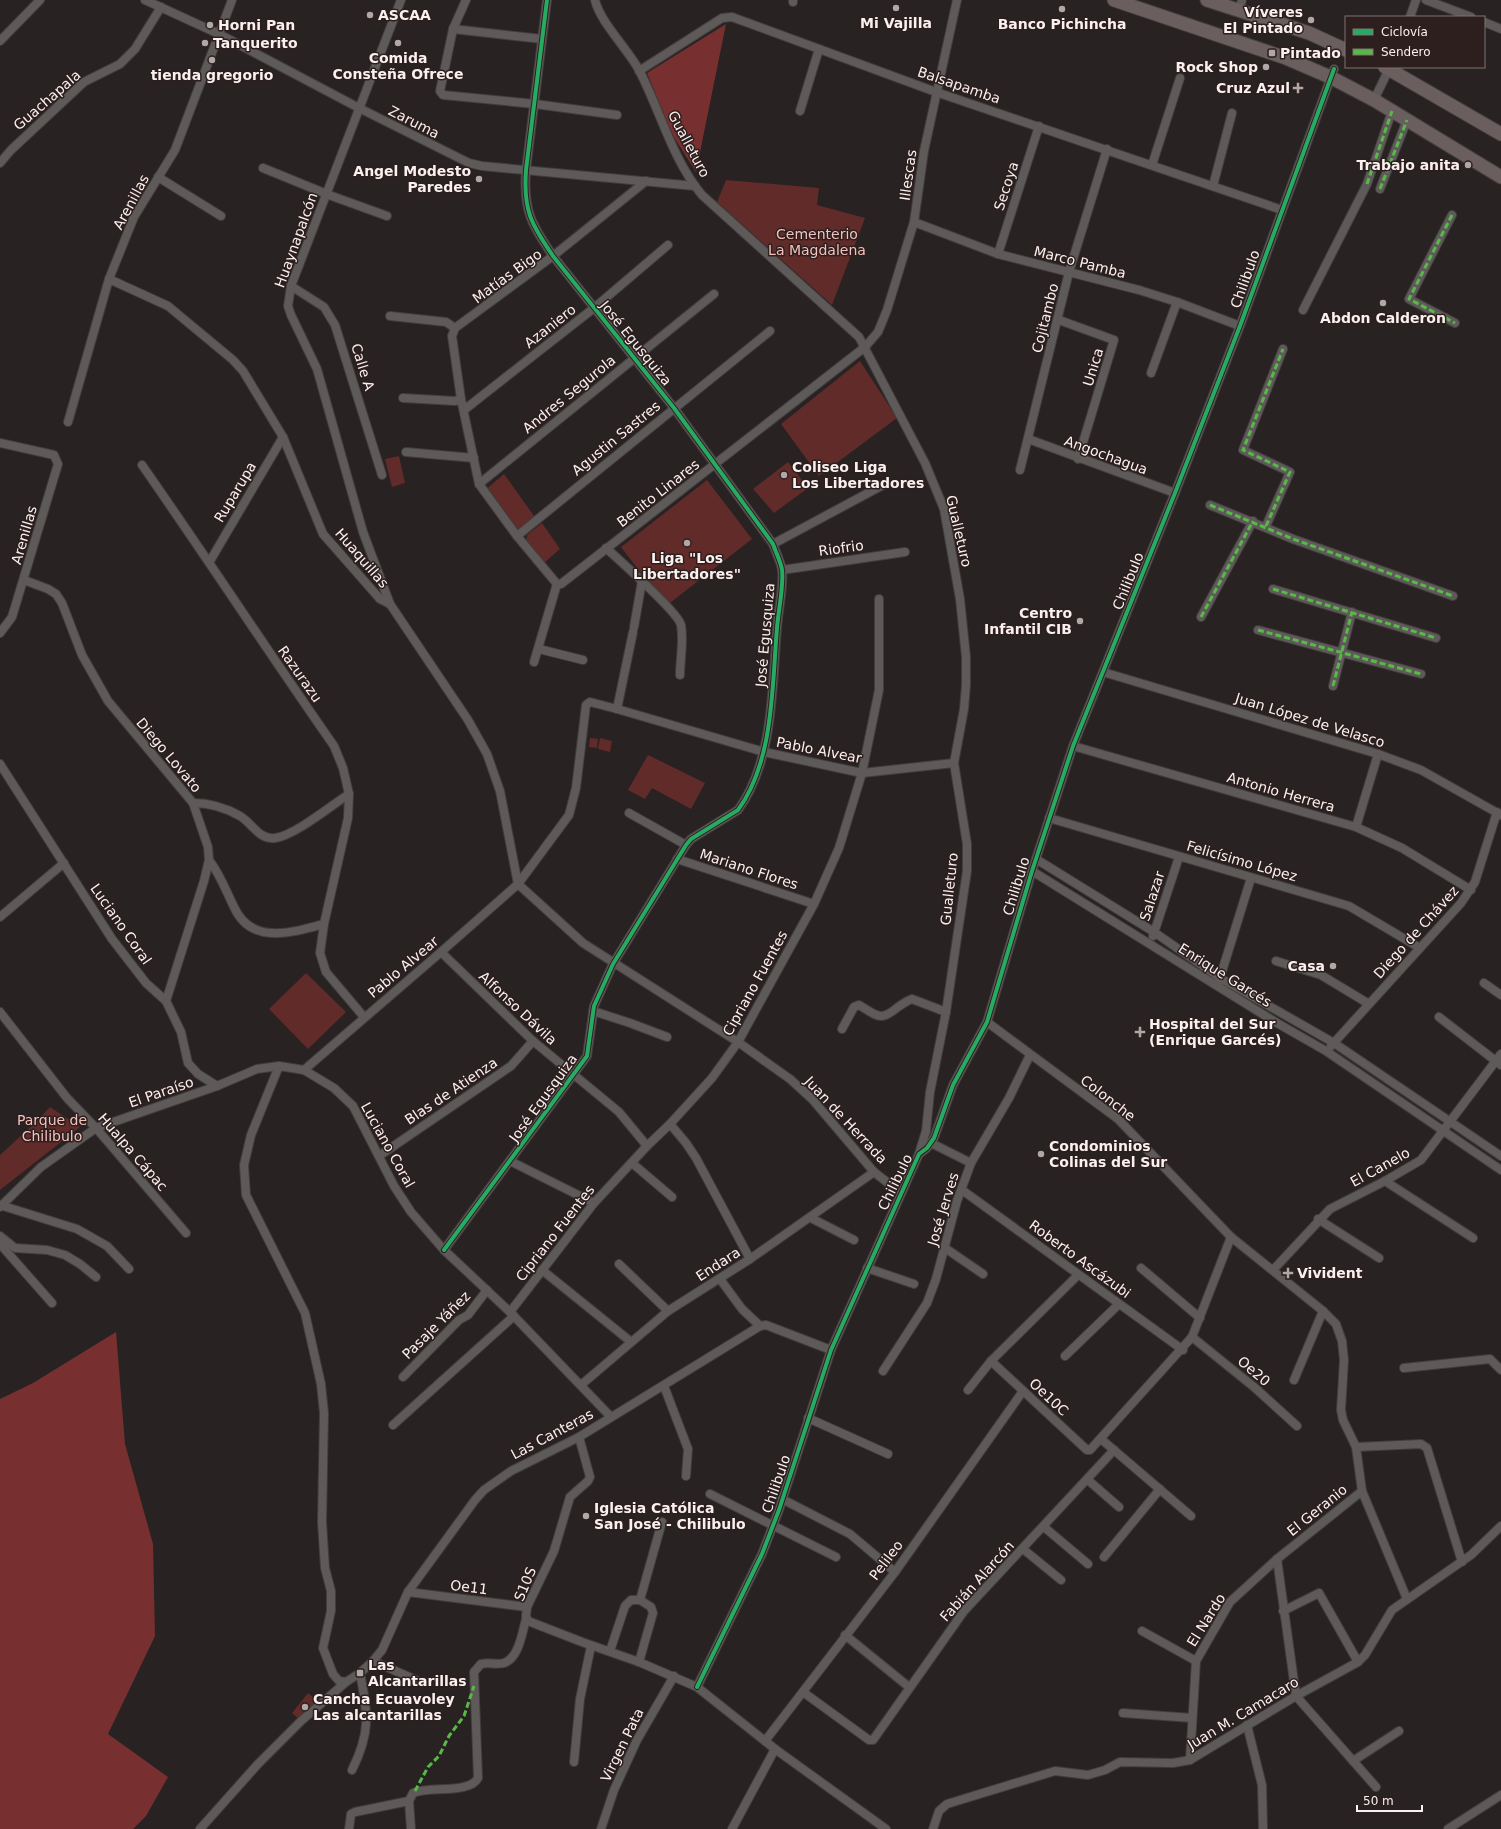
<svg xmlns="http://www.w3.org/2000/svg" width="1501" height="1829" font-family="'DejaVu Sans',sans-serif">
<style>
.green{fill:#602b29}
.forest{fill:#77302f}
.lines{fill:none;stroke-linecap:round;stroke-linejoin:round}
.street-casing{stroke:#433d3d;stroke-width:10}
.primary-casing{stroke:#433d3d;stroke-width:15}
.street{stroke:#5f5a5a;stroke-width:8}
.primary{stroke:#6a5f5e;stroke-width:13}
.quiet{stroke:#58b947;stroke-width:3;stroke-dasharray:6 3;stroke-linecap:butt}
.cycleway-casing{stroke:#2c1f1e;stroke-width:6}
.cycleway{stroke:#26ab63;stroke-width:4}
.poi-dot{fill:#b0a8a7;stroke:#2c1f1e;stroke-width:1.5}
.labels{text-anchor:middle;stroke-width:3;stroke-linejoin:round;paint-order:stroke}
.poi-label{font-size:14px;font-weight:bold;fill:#f9f0ef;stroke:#2c1f1e;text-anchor:start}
.street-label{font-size:14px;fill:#f9f0ef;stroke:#2c1f1e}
.park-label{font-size:14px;fill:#f3c2be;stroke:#2c1f1e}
</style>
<rect width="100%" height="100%" fill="#282222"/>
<g class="green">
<polygon points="726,180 819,188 817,205 865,218 832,305 717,202"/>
<polygon points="860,361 897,418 819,476 781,424"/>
<polygon points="399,456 405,483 392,487 385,459"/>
<polygon points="788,462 808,488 774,513 753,489"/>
<polygon points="504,474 537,520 515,533 484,491"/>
<polygon points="707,480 752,539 666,606 621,547"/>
<polygon points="542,523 560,549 544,563 526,541 527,535"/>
<polygon points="590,738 598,739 597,748 589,747"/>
<polygon points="600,738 612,741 610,752 598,749"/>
<polygon points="648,755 705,783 691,809 652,788 645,799 628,790"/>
<polygon points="306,973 346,1012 308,1049 269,1009"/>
<polygon points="50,1107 80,1127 0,1190 0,1155 36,1122"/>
<polygon points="308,1693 319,1702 301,1721 292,1713"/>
</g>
<g class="forest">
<polygon points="726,24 696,172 672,134 647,73"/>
<polygon points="116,1332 125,1444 153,1544 155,1636 108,1734 168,1777 146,1816 133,1829 0,1829 0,1399 33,1383"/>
</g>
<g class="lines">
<g class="street-casing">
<g id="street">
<polyline points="145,0 219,34 359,108 469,163 482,166 695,186"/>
<polyline points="466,0 453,29 440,91 443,95 535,104 617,115"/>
<path d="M595,0C600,22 627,48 639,70C660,110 672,159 702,195L859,337L925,463L944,509L960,599L966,657V685L964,709L954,763L967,844V871L946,1012L930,1092L926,1131L919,1154"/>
<polyline points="1426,0 1471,17"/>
<polyline points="793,2 793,0"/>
<polyline points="1239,11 1242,0"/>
<polyline points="1410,17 1416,0"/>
<polyline points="1484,22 1501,29"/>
<polyline points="453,29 542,39"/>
<polyline points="0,41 40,0"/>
<polyline points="639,71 722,18 732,17 936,92 1282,210"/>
<polyline points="1374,100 1390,67"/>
<polyline points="800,111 819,49"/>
<polyline points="0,163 11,150 84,82 120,64 135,49 161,7"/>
<polyline points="1152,165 1180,78"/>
<polyline points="263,168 329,195 387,216"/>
<polyline points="158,177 221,216"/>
<polyline points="646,181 553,256 455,328 452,336 461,399 479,484 517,536 557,584 561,584 865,347 878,332 887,310 914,222 924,151 957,0"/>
<polyline points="1213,186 1232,113"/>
<polyline points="1380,189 1407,120"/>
<polyline points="1452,215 1409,299 1455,323"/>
<polyline points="914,222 998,254 1139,290 1177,302 1240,326"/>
<polyline points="998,254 1039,126"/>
<polyline points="109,279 168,306 233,360 243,371 283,437 323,534 380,599 390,604 468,720 487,754 500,791 518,884"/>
<polyline points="291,286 324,307 335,325 382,475"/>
<polyline points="1303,310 1367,184 1392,111"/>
<polyline points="390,316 446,322 455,328"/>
<polyline points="1059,320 1114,340 1078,459"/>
<polyline points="1151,373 1177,302"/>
<polyline points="403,398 455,401 461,399"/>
<polyline points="464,410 594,308 668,245"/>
<polyline points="68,422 109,279 134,217 175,150 232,0"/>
<polyline points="1029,438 1031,440 1175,493"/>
<polyline points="0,443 54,455 58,464 12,617 0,633"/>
<polyline points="406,452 474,458"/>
<path d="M142,465C207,558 269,653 334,746L343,768L349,794L348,818L324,924L320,953L326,972L364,1017"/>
<polyline points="1020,470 1069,272 1107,149"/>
<polyline points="479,484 714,294"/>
<polyline points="1210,505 1293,539 1453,596"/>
<polyline points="1266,526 1290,472 1243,450 1283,349"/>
<polyline points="517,536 770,331"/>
<polyline points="773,544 883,485"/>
<path d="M606,548C619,560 678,612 681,625C684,641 680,660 680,675"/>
<polyline points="210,561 283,437"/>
<polyline points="782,570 905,552"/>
<polyline points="24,580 48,589 56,594 62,603 82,655 108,701 193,803 208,847 209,860 204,881 166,1001"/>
<polyline points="1273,589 1436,638"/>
<polyline points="390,604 363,532 317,369 291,315 288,306 291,286 401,0"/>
<polyline points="1201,617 1253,521"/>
<polyline points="634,627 642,581"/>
<polyline points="1258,630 1421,674"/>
<polyline points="539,649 583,660"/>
<polyline points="534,662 557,584"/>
<polyline points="1103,672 1378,754 1421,770 1501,815"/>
<polyline points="1333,686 1352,612"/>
<polyline points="617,709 633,632"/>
<polyline points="1073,746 1356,827 1402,848 1471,890"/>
<polyline points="0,764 112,939 146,983 166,1001 181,1032 188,1063 198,1074 217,1086"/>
<path d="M193,803C210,803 226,808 240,816C252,823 259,840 275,838C294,836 332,805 349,794"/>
<polyline points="629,813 686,845"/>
<polyline points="1049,818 1349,906 1420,948"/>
<polyline points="1356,827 1378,754"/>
<polyline points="677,859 814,904"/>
<polyline points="1036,859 1154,932 1220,978 1334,1043 1501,1156"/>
<path d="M209,860C220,874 226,891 234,907C251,945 291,933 324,924"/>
<polyline points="1032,871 1277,1023 1326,1051 1501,1170"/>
<polyline points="518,884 583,943 738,1042 790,1079 812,1099 874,1172 901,1193"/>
<polyline points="0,917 64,863"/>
<polyline points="1153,936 1179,857"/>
<polyline points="441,952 533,1041 619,1112 647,1146"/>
<polyline points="1276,961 1321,975 1369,1004"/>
<polyline points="1219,981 1251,878"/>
<polyline points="1484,983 1501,995"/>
<polyline points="593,1011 630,1023 667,1037"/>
<polyline points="0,1012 67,1098 96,1128 186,1233"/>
<polyline points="1439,1017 1501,1065"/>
<polyline points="987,1022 1118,1119 1231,1237 1323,1311 1336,1324 1342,1341 1344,1360 1341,1410 1343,1420 1356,1447 1362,1491 1277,1559 1230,1602 1196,1661 1190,1760"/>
<path d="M842,1029L854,1007L859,1005C878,1016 880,1022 898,1007C903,1004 906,1001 912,999L946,1012"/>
<polyline points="1331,1046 1461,903 1475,882 1497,812"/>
<polyline points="279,1066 251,1135 244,1165 246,1195 305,1313 321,1384 324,1413 322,1522 325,1568 331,1591 331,1611 323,1648 333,1674 339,1681 346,1682 360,1673 373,1661 382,1650 408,1592 475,1500 484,1490 511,1471 579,1437 760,1326 766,1325 831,1350"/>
<polyline points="304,1070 441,952 518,884 569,815 576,788 586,705 590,702 617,709 764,752 862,773 954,763"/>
<polyline points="670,1124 686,1143 696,1158 750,1259"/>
<polyline points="931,1143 971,1163"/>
<polyline points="379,1156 511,1066 533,1041"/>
<polyline points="510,1161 594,1203"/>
<polyline points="632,1163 672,1197"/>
<polyline points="1385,1181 1473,1238"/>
<polyline points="962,1190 1183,1350"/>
<polyline points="0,1205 77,1229 107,1246 129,1269"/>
<polyline points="0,1207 41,1167 96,1128 217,1086 257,1069 279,1066 304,1070 334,1088 353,1106 394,1186 411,1212 444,1250 510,1312 611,1417"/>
<polyline points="811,1218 854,1240"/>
<polyline points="1318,1219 1379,1258"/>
<polyline points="0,1236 15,1248 47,1250 65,1255 80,1264 96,1277"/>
<polyline points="0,1244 52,1303"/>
<polyline points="945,1248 983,1274"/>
<path d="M444,1250L587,1056L594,1006L613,964L686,845L691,839L738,810C774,761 772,686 777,628C778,612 784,586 782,570C781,562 776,553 773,544L674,408L553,256C531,224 523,210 526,170L547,0"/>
<polyline points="619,1264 668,1311"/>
<polyline points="867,1268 914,1284"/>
<polyline points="1141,1268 1200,1318"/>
<polyline points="542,1270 630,1341"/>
<polyline points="1273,1270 1330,1209 1385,1181 1421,1160 1501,1054"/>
<polyline points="720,1279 742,1309 760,1326"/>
<polyline points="510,1312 594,1203 647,1146 670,1124 712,1078 738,1042 814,904 839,848 862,773 879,690 879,599"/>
<polyline points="1192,1337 1254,1387 1297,1426"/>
<polyline points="1065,1356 1119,1304"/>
<polyline points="991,1361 1087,1450 1090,1450 1192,1337 1231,1237"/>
<polyline points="1404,1368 1490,1359 1501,1370"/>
<polyline points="883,1371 927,1303 936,1279 957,1201 971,1163 1009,1098 1030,1055"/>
<polyline points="403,1377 459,1320 468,1315 487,1290"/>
<polyline points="1294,1380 1323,1311"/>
<polyline points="581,1385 668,1311 750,1259 874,1172"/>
<polyline points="664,1386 688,1449 686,1476"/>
<polyline points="968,1390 991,1361 1078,1275"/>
<polyline points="808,1418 888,1454"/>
<polyline points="393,1425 514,1316"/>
<polyline points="579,1437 590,1477 588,1481 570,1497 554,1551 527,1607 526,1616 528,1621 582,1642 639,1662 697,1687 775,1749 886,1829"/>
<polyline points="1101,1439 1191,1516"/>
<polyline points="1356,1447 1421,1444 1427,1448 1462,1562"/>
<polyline points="1088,1480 1119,1507"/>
<polyline points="1362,1491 1407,1599"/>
<polyline points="710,1494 836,1557"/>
<polyline points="782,1499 850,1534 895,1572"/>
<polyline points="1044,1527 1088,1564"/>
<polyline points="1023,1549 1061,1580"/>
<polyline points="1104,1557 1160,1489"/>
<polyline points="1277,1559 1296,1696 1376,1787"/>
<polyline points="408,1592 527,1607"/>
<polyline points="640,1600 662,1522"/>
<polyline points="1283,1611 1319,1593 1358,1662"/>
<polyline points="1142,1631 1196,1661"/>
<polyline points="845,1635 909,1687"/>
<polyline points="610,1651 625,1606 631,1600 640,1600 651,1607 653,1613 639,1662"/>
<polyline points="373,1661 416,1680"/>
<polyline points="697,1687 762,1554 779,1510 831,1350 919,1154 927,1148 934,1138 953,1085 987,1022 1032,871 1073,746 1175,493 1240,326 1334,69"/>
<polyline points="803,1692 869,1740 873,1740 964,1611 1114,1450"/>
<polyline points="1123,1713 1192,1718"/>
<polyline points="1247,1725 1262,1785 1263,1829"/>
<polyline points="765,1741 895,1572 1023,1391"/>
<polyline points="1353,1761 1399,1731"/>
<polyline points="574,1762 580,1699 591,1646"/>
<path d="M352,1770C371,1732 368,1714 360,1673"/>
<polyline points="200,1829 258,1764 301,1721 346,1682"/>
<polyline points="349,1829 351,1814 355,1812 409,1801"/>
<path d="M411,1829L409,1801L413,1793C429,1786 470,1794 478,1778L474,1672L481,1664C489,1662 496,1665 504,1663C519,1658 522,1633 526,1619"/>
<polyline points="601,1829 614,1790 637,1740 674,1676"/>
<polyline points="732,1829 775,1749"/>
<polyline points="933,1829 939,1811 947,1804 1055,1771 1088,1775 1105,1770 1120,1762 1173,1763 1190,1760 1296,1696 1358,1662 1365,1655 1392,1610 1471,1555 1501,1526"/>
<polyline points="1448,1829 1501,1795"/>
</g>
</g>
<g class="primary-casing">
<g id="primary">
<polyline points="1114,0 1286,58 1330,77 1374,100 1501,177"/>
<polyline points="1207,0 1309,33 1346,50"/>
<polyline points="1385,67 1501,134"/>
</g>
</g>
<use href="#street" class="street"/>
<use href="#primary" class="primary"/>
<g class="quiet">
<polyline points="1367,184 1392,111"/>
<polyline points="1380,189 1407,120"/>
<polyline points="1452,215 1409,299 1455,323"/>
<polyline points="1210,505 1293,539 1453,596"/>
<polyline points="1266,526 1290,472 1243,450 1283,349"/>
<polyline points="1273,589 1436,638"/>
<polyline points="1201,617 1253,521"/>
<polyline points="1258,630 1421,674"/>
<polyline points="1333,686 1352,612"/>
<polyline points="415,1791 428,1767 439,1756 449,1736 464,1716 474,1686"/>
</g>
<g class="cycleway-casing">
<g id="cycleway">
<path d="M444,1250L587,1056L594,1006L613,964L686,845L691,839L738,810C774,761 772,686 777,628C778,612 784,586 782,570C781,562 776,553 773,544L674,408L553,256C531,224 523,210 526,170L547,0"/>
<polyline points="697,1687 762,1554 779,1510 831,1350 919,1154 927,1148 934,1138 953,1085 987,1022 1032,871 1073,746 1175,493 1240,326 1334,69"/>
</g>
</g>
<use href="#cycleway" class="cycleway"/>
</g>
<g class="poi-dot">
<circle cx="896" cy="8" r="4"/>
<circle cx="1062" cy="9" r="4"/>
<circle cx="370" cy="15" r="4"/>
<circle cx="1311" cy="20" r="4"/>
<circle cx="210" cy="25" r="4"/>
<circle cx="205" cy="43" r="4"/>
<circle cx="398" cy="43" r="4"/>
<rect x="1268" y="49" width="8" height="8" rx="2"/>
<circle cx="212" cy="60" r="4"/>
<circle cx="1266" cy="67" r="4"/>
<path d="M1296 82h4v4h4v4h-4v4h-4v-4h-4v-4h4z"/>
<circle cx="1468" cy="165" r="4"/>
<circle cx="479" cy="179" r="4"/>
<circle cx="1383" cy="303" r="4"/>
<circle cx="784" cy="475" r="4"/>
<circle cx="687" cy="543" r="4"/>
<circle cx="1080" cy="621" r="4"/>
<circle cx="1333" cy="966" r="4"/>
<path d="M1138 1026h4v4h4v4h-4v4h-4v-4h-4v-4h4z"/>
<circle cx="1041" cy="1154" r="4"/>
<path d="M1286 1267h4v4h4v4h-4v4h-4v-4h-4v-4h4z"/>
<circle cx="586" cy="1516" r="4"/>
<rect x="356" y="1669" width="8" height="8" rx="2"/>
<circle cx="305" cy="1707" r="4"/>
</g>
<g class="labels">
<g class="poi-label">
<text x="1303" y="17" text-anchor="end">Víveres<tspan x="1303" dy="16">El Pintado</tspan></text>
<text x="378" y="20">ASCAA</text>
<text x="896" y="28" text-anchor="middle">Mi Vajilla</text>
<text x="1062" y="29" text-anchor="middle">Banco Pichincha</text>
<text x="218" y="30">Horni Pan</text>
<text x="213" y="48">Tanquerito</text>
<text x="1280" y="58">Pintado</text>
<text x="398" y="63" text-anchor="middle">Comida<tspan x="398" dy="16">Consteña Ofrece</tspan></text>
<text x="1258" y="72" text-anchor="end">Rock Shop</text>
<text x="212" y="80" text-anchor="middle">tienda gregorio</text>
<text x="1290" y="93" text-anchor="end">Cruz Azul</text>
<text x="1460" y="170" text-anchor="end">Trabajo anita</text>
<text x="471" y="176" text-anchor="end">Angel Modesto<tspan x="471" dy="16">Paredes</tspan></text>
<text x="1383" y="323" text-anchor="middle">Abdon Calderon</text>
<text x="792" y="472">Coliseo Liga<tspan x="792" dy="16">Los Libertadores</tspan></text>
<text x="687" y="563" text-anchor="middle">Liga "Los<tspan x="687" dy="16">Libertadores"</tspan></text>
<text x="1072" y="618" text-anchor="end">Centro<tspan x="1072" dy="16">Infantil CIB</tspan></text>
<text x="1325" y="971" text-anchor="end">Casa</text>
<text x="1149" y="1029">Hospital del Sur<tspan x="1149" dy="16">(Enrique Garcés)</tspan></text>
<text x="1049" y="1151">Condominios<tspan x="1049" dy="16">Colinas del Sur</tspan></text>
<text x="1297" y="1278">Vivident</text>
<text x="594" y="1513">Iglesia Católica<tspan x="594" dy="16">San José - Chilibulo</tspan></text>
<text x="368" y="1670">Las<tspan x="368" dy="16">Alcantarillas</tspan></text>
<text x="313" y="1704">Cancha Ecuavoley<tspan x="313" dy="16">Las alcantarillas</tspan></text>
</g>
<g class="street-label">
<text transform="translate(959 85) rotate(19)" y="5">Balsapamba</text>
<text transform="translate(47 100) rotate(-41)" y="5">Guachapala</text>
<text transform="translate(414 122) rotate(27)" y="5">Zaruma</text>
<text transform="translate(689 144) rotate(62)" y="5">Gualleturo</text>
<text transform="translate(908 175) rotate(-82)" y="5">Illescas</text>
<text transform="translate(1006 186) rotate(-72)" y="5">Secoya</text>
<text transform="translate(131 202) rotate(-62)" y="5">Arenillas</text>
<text transform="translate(296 240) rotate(-70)" y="5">Huaynapalcón</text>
<text transform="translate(1080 262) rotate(14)" y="5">Marco Pamba</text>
<text transform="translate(507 276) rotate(-36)" y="5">Matías Bigo</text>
<text transform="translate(1245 279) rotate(-70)" y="5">Chilibulo</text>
<text transform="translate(1045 318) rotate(-76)" y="5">Cojitambo</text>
<text transform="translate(550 326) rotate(-38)" y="5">Azaniero</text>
<text transform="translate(636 343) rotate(51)" y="5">José Egusquiza</text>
<text transform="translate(363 367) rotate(73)" y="5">Calle A</text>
<text transform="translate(1093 367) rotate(-73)" y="5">Unica</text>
<text transform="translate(569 394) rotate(-39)" y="5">Andres Segurola</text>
<text transform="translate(616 438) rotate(-39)" y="5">Agustin Sastres</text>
<text transform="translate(1106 455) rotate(20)" y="5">Angochagua</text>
<text transform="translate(235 492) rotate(-59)" y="5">Ruparupa</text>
<text transform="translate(658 493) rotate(-38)" y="5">Benito Linares</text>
<text transform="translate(959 531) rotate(77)" y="5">Gualleturo</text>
<text transform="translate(24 535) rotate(-74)" y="5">Arenillas</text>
<text transform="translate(841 548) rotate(-8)" y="5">Riofrio</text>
<text transform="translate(362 558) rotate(49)" y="5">Huaquillas</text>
<text transform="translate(1128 581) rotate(-68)" y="5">Chilibulo</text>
<text transform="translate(765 635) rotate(-85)" y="5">José Egusquiza</text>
<text transform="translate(300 674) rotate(55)" y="5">Razurazu</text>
<text transform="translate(1310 720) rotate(17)" y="5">Juan López de Velasco</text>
<text transform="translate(819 750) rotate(11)" y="5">Pablo Alvear</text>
<text transform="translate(169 755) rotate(50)" y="5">Diego Lovato</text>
<text transform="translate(1281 792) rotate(16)" y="5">Antonio Herrera</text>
<text transform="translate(1242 861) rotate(16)" y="5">Felicísimo López</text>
<text transform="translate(749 869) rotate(18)" y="5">Mariano Flores</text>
<text transform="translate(1016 886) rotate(-73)" y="5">Chilibulo</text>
<text transform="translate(949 889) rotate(-84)" y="5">Gualleturo</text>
<text transform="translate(1152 896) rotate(-72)" y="5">Salazar</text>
<text transform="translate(121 924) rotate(55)" y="5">Luciano Coral</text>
<text transform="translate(1416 932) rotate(-48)" y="5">Diego de Chávez</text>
<text transform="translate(403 967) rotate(-40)" y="5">Pablo Alvear</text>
<text transform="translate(1225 975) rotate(32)" y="5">Enrique Garcés</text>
<text transform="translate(755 983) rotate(-61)" y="5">Cipriano Fuentes</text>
<text transform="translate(518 1008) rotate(43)" y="5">Alfonso Dávila</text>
<text transform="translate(451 1091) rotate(-34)" y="5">Blas de Atienza</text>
<text transform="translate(161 1092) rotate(-19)" y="5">El Paraíso</text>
<text transform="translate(543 1098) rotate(-54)" y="5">José Egusquiza</text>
<text transform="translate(1108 1098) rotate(38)" y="5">Colonche</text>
<text transform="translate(846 1120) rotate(47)" y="5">Juan de Herrada</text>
<text transform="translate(388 1145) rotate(61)" y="5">Luciano Coral</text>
<text transform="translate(133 1152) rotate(49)" y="5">Hualpa Cápac</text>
<text transform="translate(1380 1167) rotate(-29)" y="5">El Canelo</text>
<text transform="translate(895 1182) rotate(-64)" y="5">Chilibulo</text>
<text transform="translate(943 1209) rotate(-73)" y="5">José Jerves</text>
<text transform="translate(555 1233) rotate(-52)" y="5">Cipriano Fuentes</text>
<text transform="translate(1080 1259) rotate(36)" y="5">Roberto Ascázubi</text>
<text transform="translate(718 1264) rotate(-33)" y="5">Endara</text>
<text transform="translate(436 1325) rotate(-45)" y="5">Pasaje Yáñez</text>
<text transform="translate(1254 1371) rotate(40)" y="5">Oe20</text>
<text transform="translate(1049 1397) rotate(43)" y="5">Oe10C</text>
<text transform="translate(552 1434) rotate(-28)" y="5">Las Canteras</text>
<text transform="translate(776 1484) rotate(-71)" y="5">Chilibulo</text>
<text transform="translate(1317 1510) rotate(-39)" y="5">El Geranio</text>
<text transform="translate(886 1560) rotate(-53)" y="5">Pelileo</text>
<text transform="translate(977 1581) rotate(-48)" y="5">Fabián Alarcón</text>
<text transform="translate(525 1584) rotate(-67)" y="5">S10S</text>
<text transform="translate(469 1587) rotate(7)" y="5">Oe11</text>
<text transform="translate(1206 1620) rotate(-58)" y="5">El Nardo</text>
<text transform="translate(1243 1713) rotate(-31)" y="5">Juan M. Camacaro</text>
<text transform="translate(622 1745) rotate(-64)" y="5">Virgen Pata</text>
</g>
<g class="park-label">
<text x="817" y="239">Cementerio<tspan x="817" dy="16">La Magdalena</tspan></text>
<text x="52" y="1125">Parque de<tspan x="52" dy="16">Chilibulo</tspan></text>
</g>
</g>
<rect x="1345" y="16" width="140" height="52" fill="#2c1f1e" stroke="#7e7372"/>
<rect x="1353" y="29" width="20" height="6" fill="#26ab63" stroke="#7e7372"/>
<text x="1381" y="36" font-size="12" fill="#f9f0ef">Ciclovía</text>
<rect x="1353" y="49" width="20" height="6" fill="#58b947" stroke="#7e7372"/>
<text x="1381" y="56" font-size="12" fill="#f9f0ef">Sendero</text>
<path d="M1357 1805v6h65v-6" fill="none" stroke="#f9f0ef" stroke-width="2"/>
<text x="1363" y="1805" font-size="12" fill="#f9f0ef" stroke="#2c1f1e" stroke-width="3" paint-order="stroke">50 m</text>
</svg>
